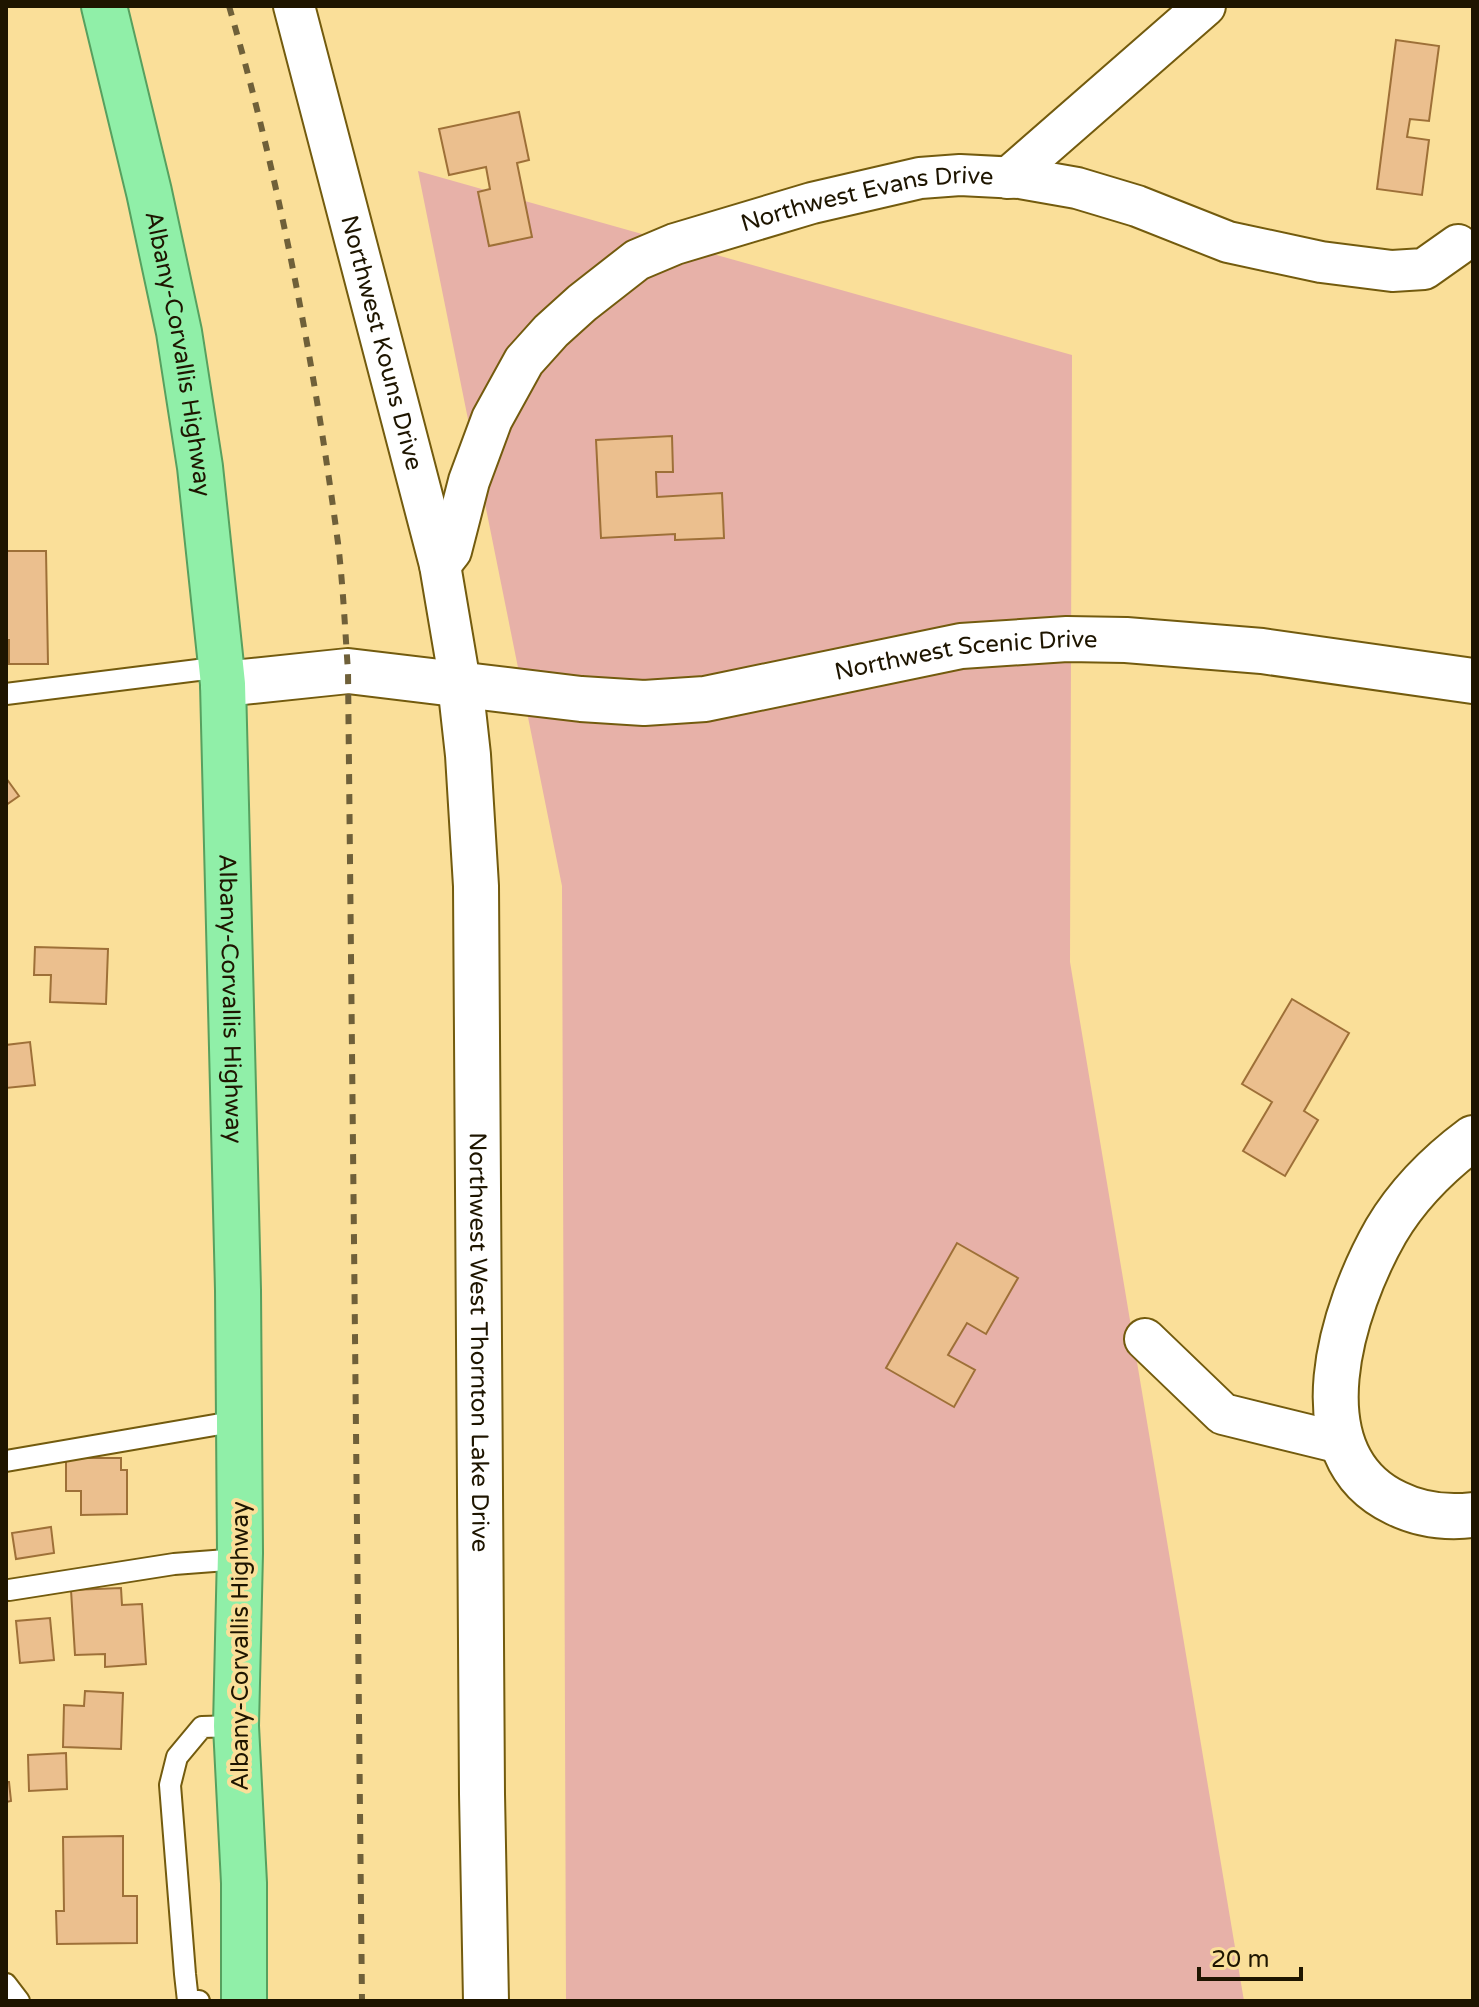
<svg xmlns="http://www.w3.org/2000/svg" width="1479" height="2007" font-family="'Varela Round',sans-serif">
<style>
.green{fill:#e7b1a8}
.building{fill:#ebbf8e;stroke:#9e7038;stroke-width:2}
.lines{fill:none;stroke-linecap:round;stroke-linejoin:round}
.service-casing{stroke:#735b0e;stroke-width:24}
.minor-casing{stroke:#735b0e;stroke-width:44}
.tertiary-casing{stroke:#735b0e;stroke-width:48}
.trunk-casing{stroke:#57a05f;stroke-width:48}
.service{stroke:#fff;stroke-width:20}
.minor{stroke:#fff;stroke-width:40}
.tertiary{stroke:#fff;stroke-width:44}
.trunk{stroke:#90efa8;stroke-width:44}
.rail{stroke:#6f6039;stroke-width:6;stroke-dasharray:10 10;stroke-linecap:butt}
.labels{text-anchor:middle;stroke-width:8;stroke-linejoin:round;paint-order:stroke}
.street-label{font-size:24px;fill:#1e1500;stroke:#fadf99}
</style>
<rect width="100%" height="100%" fill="#fadf99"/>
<polygon class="green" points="418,171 1072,355 1070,962 1244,2001 566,2001 562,886"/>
<g class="building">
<polygon points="1396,40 1439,46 1429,121 1410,119 1407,137 1429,140 1422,195 1377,189"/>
<polygon points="519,112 529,160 517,163 532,237 489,246 478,192 490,189 486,167 449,175 439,129"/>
<polygon points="672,436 673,472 656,472 657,497 722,493 724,538 675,540 675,534 601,538 596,440"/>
<polygon points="6,551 46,551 48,664 9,664 9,640 6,640"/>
<polygon points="6,778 19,796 6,805"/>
<polygon points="35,947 108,949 106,1004 50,1002 51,975 34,975"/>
<polygon points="1292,999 1349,1033 1304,1111 1318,1120 1285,1176 1243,1151 1272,1102 1242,1084"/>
<polygon points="30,1042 35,1085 6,1088 6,1045"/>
<polygon points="957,1243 1018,1278 986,1334 967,1323 948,1355 975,1370 954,1407 886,1368"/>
<polygon points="66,1458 121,1458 121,1470 127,1470 127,1514 81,1515 81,1491 66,1491"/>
<polygon points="51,1527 54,1553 16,1559 12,1533"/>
<polygon points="121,1588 122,1605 142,1604 146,1664 105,1667 105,1654 75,1655 71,1590"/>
<polygon points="50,1618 54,1660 20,1663 16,1621"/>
<polygon points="85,1691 123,1693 121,1749 63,1747 64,1705 84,1706"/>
<polygon points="66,1753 67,1789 29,1791 28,1755"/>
<polygon points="6,1782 9,1782 11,1801 6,1802"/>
<polygon points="123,1836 123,1896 137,1896 137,1943 57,1944 56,1911 64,1911 63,1837"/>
</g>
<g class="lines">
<g class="service-casing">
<g id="service">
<polyline points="6,694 222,667"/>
<polyline points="6,1461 238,1421"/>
<polyline points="9,1590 174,1564 240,1559"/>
<polyline points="6,1984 19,2001"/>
<polyline points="199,2001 188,2001 185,1974 170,1785 177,1757 202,1727 236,1726"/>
</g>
</g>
<g class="minor-casing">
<g id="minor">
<path id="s1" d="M294,6L440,565L460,683"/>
<polyline points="1008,178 1205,6"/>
<path id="s2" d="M440,565L451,551L469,481L492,419L524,361L551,331L582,303L637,260L675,244L812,203L920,178L960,175L1020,178L1077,188L1137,206L1228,242L1321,262L1392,271L1424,269L1458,245"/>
<polyline points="1145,1339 1223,1414 1341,1443"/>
</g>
</g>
<g class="tertiary-casing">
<g id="tertiary">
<path id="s3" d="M460,683L468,755L476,886L482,1794L486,2001"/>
<path id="s4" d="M223,684L348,671L581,699L644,703L705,699L961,646L1067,639L1126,640L1262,651L1473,681"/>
<path d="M1473,1138C1438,1164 1408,1194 1386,1231C1343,1306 1294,1455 1396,1503C1420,1515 1447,1518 1473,1515"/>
</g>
</g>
<g class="trunk-casing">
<g id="trunk">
<path id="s5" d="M104,6L149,192L179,332L200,467L223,684L238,1290L240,1553L236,1726L244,1883V2001"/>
</g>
</g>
<use href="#service" class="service"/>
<use href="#minor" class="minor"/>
<use href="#tertiary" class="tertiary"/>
<use href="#trunk" class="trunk"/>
<path class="rail" d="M229,6C280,181 314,363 338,543C343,585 345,629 348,671L362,2001"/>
</g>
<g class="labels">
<g class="street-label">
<text dy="8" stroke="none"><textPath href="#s2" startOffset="614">Northwest Evans Drive</textPath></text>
<text dy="8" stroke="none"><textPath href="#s1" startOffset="348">Northwest Kouns Drive</textPath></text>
<text dy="8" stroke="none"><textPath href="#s5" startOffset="356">Albany-Corvallis Highway</textPath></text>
<text dy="8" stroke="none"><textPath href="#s4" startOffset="750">Northwest Scenic Drive</textPath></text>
<text dy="8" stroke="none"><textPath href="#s5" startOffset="1004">Albany-Corvallis Highway</textPath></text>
<text dy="8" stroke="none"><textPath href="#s3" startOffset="660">Northwest West Thornton Lake Drive</textPath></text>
<text transform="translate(240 1646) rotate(-90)" y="8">Albany-Corvallis Highway</text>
</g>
</g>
<rect width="1479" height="2007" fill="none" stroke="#1e1500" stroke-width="16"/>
<path d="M1199 1967v12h102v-12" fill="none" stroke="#1e1500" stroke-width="4"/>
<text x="1211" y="1967" font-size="24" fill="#1e1500" stroke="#fadf99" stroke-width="6" paint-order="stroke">20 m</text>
</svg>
